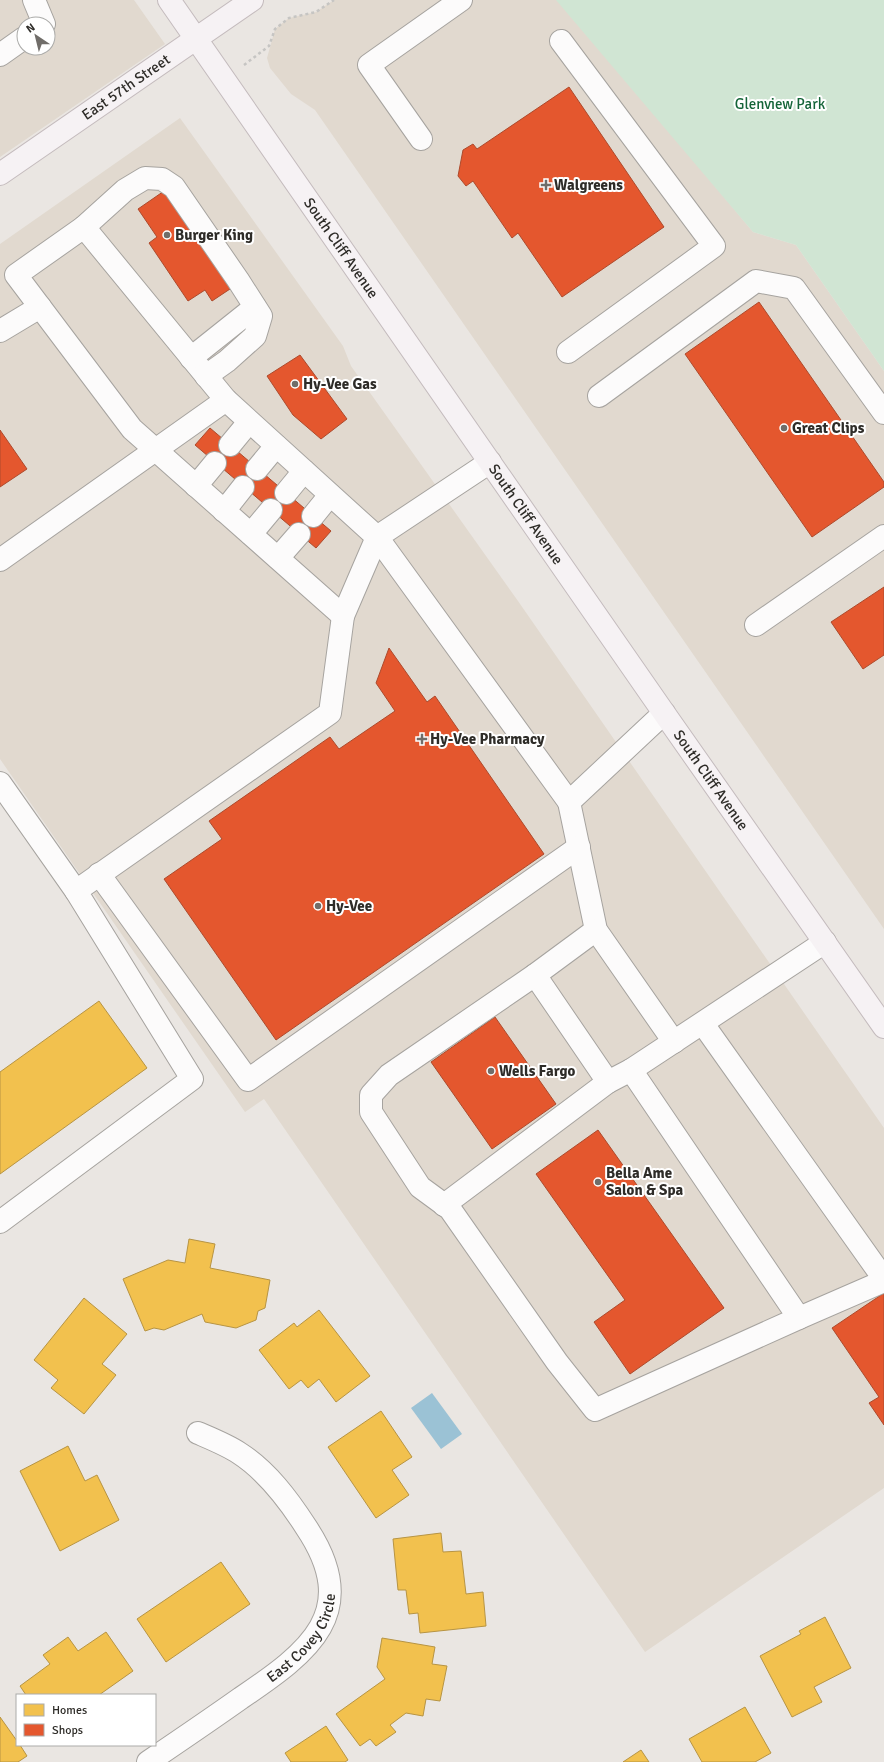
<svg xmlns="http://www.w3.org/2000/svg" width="884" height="1762" font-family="Signika,sans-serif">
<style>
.built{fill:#e1d9cf;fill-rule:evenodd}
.green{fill:#d0e5d3}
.water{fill:#9bc2d5}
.homes{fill:#f2c14e;stroke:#b79443}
.shops{fill:#e4572e;stroke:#ad4a2c}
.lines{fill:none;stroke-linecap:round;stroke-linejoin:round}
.minor-casing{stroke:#a6a39f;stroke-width:24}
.major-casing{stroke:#c4bbbd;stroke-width:24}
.path{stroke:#c6c5c3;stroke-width:2.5;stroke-dasharray:3 3;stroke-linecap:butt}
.minor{stroke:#fcfbfb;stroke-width:22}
.major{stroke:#f6f2f4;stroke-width:22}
.poi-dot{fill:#706d69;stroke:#fff;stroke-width:1.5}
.labels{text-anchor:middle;stroke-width:4;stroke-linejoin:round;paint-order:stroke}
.street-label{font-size:15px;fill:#2e2c28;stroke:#fff}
.park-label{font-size:15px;fill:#146438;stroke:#fff}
.poi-label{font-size:15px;font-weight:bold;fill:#2e2c28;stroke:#fff;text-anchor:start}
</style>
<rect width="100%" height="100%" fill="#eae6e2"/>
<g class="built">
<path d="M0,0H134L165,44L0,157ZM24,24H48V48H24Z"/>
<polygon points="334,0 560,0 753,232 796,245 884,371 884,929 315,110 291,94 270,68 267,58 275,29 289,18 316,12"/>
<polygon points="180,118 343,346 351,366 518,601 884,1128 884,1488 645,1652 264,1099 245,1112 0,759 0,244"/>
</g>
<polygon class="green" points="556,0 884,0 884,371 796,245 753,232"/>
<polygon class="water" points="432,1393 462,1434 441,1449 411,1408"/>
<g class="homes">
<polygon points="99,1001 147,1068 0,1174 0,1072"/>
<polygon points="189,1239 215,1244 210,1268 270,1280 265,1308 258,1311 256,1320 236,1328 205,1322 202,1314 164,1330 154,1328 145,1331 123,1279 168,1260 185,1263"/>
<polygon points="84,1298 127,1334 102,1364 116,1375 84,1414 51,1388 58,1380 34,1360"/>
<polygon points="319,1310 370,1376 336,1402 319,1379 308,1388 301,1380 289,1389 259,1350 294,1323 297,1327"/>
<polygon points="381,1411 412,1457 392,1470 409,1495 376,1518 328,1447"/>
<polygon points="68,1446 85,1481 97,1475 119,1520 60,1551 20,1471"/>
<polygon points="441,1533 443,1552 461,1551 466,1594 483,1592 486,1626 420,1633 418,1613 409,1614 406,1590 398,1590 393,1539"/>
<polygon points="221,1562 250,1604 166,1662 137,1619"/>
<polygon points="825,1617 851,1668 814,1687 822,1702 792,1717 760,1656 801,1634 799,1631"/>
<polygon points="106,1632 133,1671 99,1695 26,1695 20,1686 50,1664 43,1655 68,1637 78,1651"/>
<polygon points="382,1638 435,1647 432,1664 447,1666 440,1701 426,1699 423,1716 406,1713 390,1725 396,1732 376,1746 370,1739 360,1746 336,1714 385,1679 377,1667"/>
<polygon points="745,1707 771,1753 755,1762 702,1762 689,1739"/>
<polygon points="0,1717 17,1741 17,1745 20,1745 27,1756 18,1762 0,1762"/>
<polygon points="326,1726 348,1760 345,1762 291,1762 285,1753"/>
<polygon points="641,1750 649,1762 623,1762"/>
</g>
<g class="shops">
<polygon points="569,87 664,227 562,297 518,233 512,238 473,181 466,186 458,176 463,150 473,144 477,149"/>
<polygon points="167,189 233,287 212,301 205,290 188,301 149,243 157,237 138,209"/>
<polygon points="759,302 884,482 884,487 812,537 685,354"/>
<polygon points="300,355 347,419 321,439 293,415 267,376"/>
<polygon points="210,428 331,531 316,548 195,445"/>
<polygon points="0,430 27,469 0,487"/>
<polygon points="884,587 884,655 863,669 831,622"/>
<polygon points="389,648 427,702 435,696 544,854 276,1040 164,879 222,839 209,821 330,737 339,749 395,711 376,683"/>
<polygon points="495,1017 556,1104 492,1149 431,1062"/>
<polygon points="598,1130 724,1308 630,1374 594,1322 625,1300 536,1174"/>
<polygon points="884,1293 884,1425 869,1403 879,1397 832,1328"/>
</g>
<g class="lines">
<g class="minor-casing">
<g id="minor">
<polyline points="34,0 44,24"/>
<polyline points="561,41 714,246 568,352"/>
<polyline points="0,55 24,38"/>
<polyline points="421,139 369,65 461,0"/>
<polygon points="84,227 226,400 377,537 343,616 132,429 16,275"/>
<polyline points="84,227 125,190 145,178 162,179 174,187 238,280 261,316 255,336 227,361 206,376"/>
<polyline points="0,331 40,307"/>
<polyline points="191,358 255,307"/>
<polyline points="599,396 756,281 794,288 884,413"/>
<polyline points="230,445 249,422"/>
<polyline points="490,462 377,537 569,802 664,713"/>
<polyline points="257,469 276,446"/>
<polyline points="196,486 215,463"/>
<polyline points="286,493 304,471"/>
<polyline points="224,511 243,487"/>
<polyline points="313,516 330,495"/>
<polyline points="251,534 271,510"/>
<polyline points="278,558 299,534"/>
<polyline points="0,560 226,400"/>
<polyline points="756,625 884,536"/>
<polyline points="0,783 76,891"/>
<polyline points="569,802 596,930 674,1042"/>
<polyline points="99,874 248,1080 579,847"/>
<polyline points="596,930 535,975 608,1082 631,1070 799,1318 884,1281"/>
<polyline points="535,975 389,1075 371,1095 371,1112 420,1187 450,1209 557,1362 595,1410 799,1318"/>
<polyline points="703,1024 884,1279"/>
<polyline points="631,1070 825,942"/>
<polyline points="444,1205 608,1082"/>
<polyline points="0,1222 192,1079 76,891 330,713 343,616"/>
<path id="s1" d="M148,1762C179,1741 210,1720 241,1698C309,1652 363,1612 306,1527C288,1499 267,1471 239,1453C227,1445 212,1439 198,1433"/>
</g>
</g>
<g class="major-casing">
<g id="major">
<path id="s2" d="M169,0L664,713L884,1027"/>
<path id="s3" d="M0,174L252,0"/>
</g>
</g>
<polyline class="path" points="244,65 269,46 275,29 289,18 316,12 334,0"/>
<use href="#minor" class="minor"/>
<use href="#major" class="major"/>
</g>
<g class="poi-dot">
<path d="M544 179h4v4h4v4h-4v4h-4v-4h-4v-4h4z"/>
<circle cx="167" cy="235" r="4"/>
<circle cx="295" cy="384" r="4"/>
<circle cx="784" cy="428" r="4"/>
<path d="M420 733h4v4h4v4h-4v4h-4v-4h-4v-4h4z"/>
<circle cx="318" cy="906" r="4"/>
<circle cx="491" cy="1071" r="4"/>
<circle cx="598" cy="1182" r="4"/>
</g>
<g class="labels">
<g class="street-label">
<text dy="5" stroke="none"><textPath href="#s3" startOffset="153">East 57th Street</textPath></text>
<text dy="5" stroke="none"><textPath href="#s2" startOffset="302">South Cliff Avenue</textPath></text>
<text dy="5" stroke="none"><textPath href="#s2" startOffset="626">South Cliff Avenue</textPath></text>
<text dy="5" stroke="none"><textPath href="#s2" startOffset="950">South Cliff Avenue</textPath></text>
<text dy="5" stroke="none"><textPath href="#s1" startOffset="201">East Covey Circle</textPath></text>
</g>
<g class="park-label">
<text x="780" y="109">Glenview Park</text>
</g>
<g class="poi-label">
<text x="554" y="190">Walgreens</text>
<text x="175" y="240">Burger King</text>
<text x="303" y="389">Hy-Vee Gas</text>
<text x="792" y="433">Great Clips</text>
<text x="430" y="744">Hy-Vee Pharmacy</text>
<text x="326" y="911">Hy-Vee</text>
<text x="499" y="1076">Wells Fargo</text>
<text x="606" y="1178">Bella Ame<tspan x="606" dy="17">Salon &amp; Spa</tspan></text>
</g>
</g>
<rect x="16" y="1694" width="140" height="52" fill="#ffffff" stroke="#ababa9"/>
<rect x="24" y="1704" width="20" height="12" fill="#f2c14e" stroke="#ababa9"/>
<text x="52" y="1714" font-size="12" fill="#2e2c28">Homes</text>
<rect x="24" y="1724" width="20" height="12" fill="#e4572e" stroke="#ababa9"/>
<text x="52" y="1734" font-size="12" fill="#2e2c28">Shops</text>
<g transform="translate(36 36) rotate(325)"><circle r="19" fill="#ffffff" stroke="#ababa9"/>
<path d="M0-3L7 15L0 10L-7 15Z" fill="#706d69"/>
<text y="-6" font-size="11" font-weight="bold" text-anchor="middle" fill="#2e2c28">N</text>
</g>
</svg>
